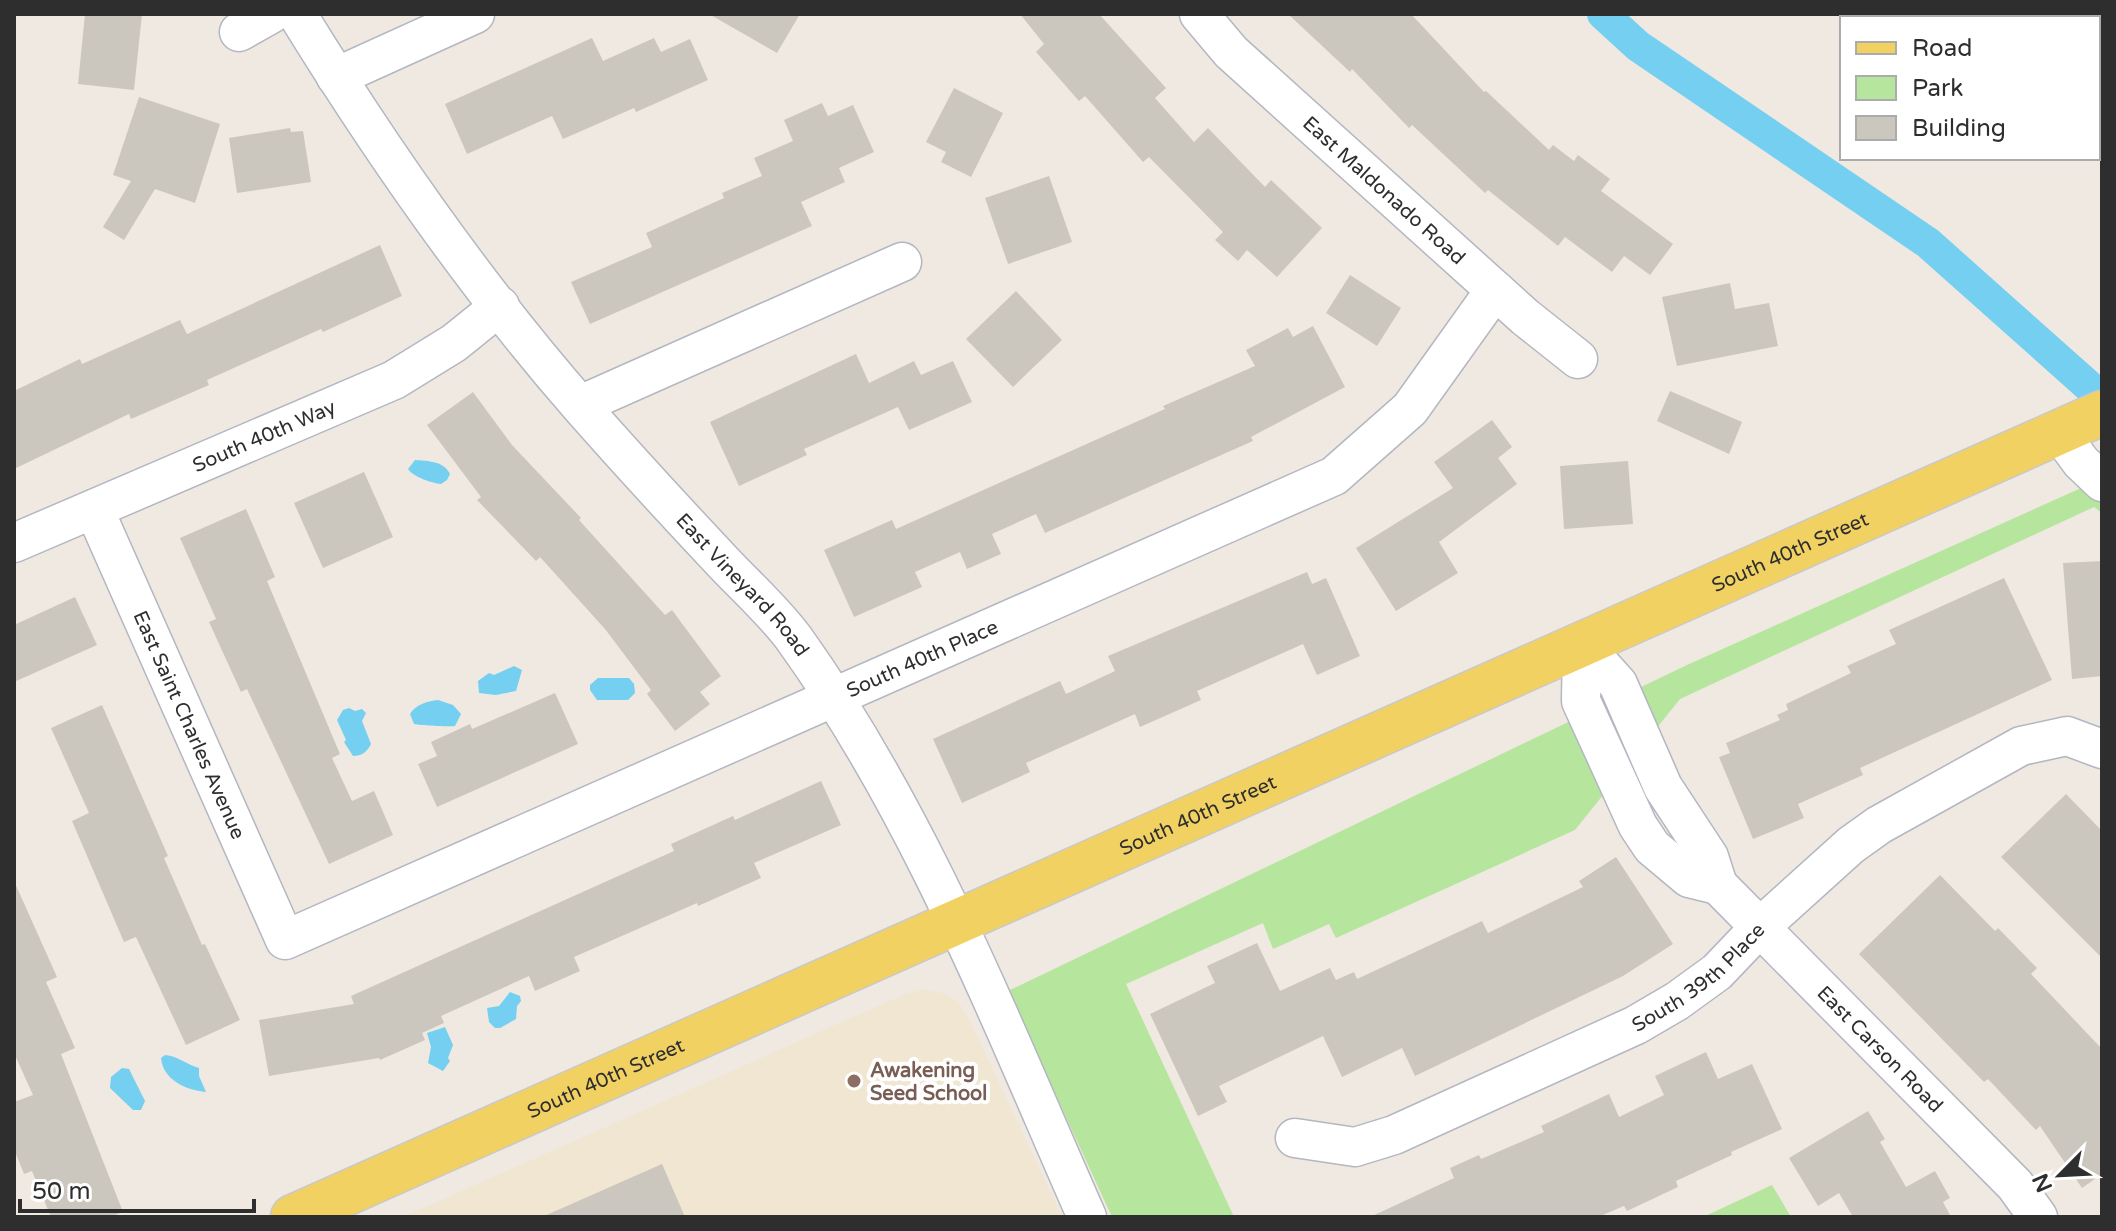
<svg xmlns="http://www.w3.org/2000/svg" width="2116" height="1231" font-family="'Varela Round',sans-serif">
<style>
.education{fill:#f0e6d1}
.green{fill:#b6e59e}
.water{fill:#75cff0}
.lines{fill:none;stroke-linecap:round;stroke-linejoin:round}
.canal{stroke:#75cff0;stroke-width:32}
.building{fill:#cbc7bf}
.minor-casing{stroke:#b4b7c1;stroke-width:41}
.major-casing{stroke:#c9c9c9;stroke-width:47}
.minor{stroke:#fff;stroke-width:38}
.major{stroke:#f2d163;stroke-width:44}
.education-dot{fill:#8d6e63;stroke:#fff;stroke-width:3}
.labels{text-anchor:middle;stroke-width:8;stroke-linejoin:round;paint-order:stroke}
.street-label{font-size:20px;fill:#2e2e2e;stroke:#fff}
.education-label{font-size:20px;font-weight:bold;fill:#785e54;stroke:#fff;text-anchor:start}
</style>
<rect width="100%" height="100%" fill="#efe9e1"/>
<polygon class="education" points="924,989 942,993 958,1001 968,1017 1062,1217 403,1217 903,995"/>
<g class="green">
<polygon points="2090,484 2102,498 2102,513 2094,507 1680,699 1575,830 1336,938 1329,924 1273,949 1263,923 1126,984 1234,1217 1112,1217 1008,991 1687,665"/>
<polygon points="1772,1185 1791,1217 1703,1217"/>
</g>
<g class="water">
<path d="M415,460C428,461 444,461 450,474L447,480L441,484C432,483 413,477 408,469Z"/>
<polygon points="514,666 522,670 516,691 496,695 479,693 478,681 489,673 494,675"/>
<polygon points="598,678 629,678 634,684 635,693 628,700 597,700 590,690 590,685"/>
<path d="M438,700L453,705L461,714L455,726C451,727 418,725 414,724L410,714C416,704 428,701 438,700Z"/>
<path d="M349,708L355,711L362,709L366,713L362,721L371,744C367,752 362,756 353,756L344,742L346,740L337,720L343,710Z"/>
<polygon points="510,992 520,996 521,1001 517,1006 516,1019 500,1028 495,1028 489,1022 487,1008 499,1006"/>
<polygon points="445,1027 453,1045 448,1058 450,1061 443,1071 428,1063 431,1047 427,1033"/>
<path d="M165,1055C178,1056 187,1065 199,1068V1076L206,1092C186,1090 163,1080 161,1058Z"/>
<polygon points="122,1068 129,1069 145,1101 141,1110 133,1110 110,1088 111,1077"/>
</g>
<g class="lines">
<polyline class="canal" points="1603,14 1638,46 1928,243 2102,398"/>
</g>
<g class="building">
<polygon points="85,14 142,14 134,90 78,84"/>
<polygon points="709,14 800,14 777,53"/>
<polygon points="1020,14 1099,14 1166,88 1155,98 1194,142 1208,128 1265,187 1271,180 1322,228 1277,277 1247,250 1238,261 1215,240 1223,232 1149,157 1143,162 1085,96 1079,101 1036,52 1044,44"/>
<polygon points="1288,14 1411,14 1484,92 1486,91 1549,150 1553,145 1574,161 1578,155 1610,179 1601,191 1673,244 1650,275 1624,256 1612,272 1565,237 1558,246 1488,190 1485,193 1412,125 1409,128 1352,69 1350,72"/>
<polygon points="592,38 603,61 654,38 661,52 690,39 708,80 636,112 634,108 563,139 552,116 467,154 445,104"/>
<polygon points="954,88 1003,113 971,177 941,162 946,152 926,142"/>
<polygon points="139,97 220,124 195,203 155,189 124,240 103,227 131,181 113,175"/>
<polygon points="822,103 828,116 853,105 874,152 839,168 845,182 801,202 812,226 590,324 571,282 652,247 646,233 724,198 722,193 762,176 754,158 793,141 784,120"/>
<polygon points="290,128 291,132 303,131 311,182 237,193 229,138"/>
<polygon points="1049,176 1072,242 1008,264 985,198"/>
<polygon points="380,245 402,296 323,332 321,329 207,380 209,385 131,419 129,414 14,469 14,391 80,359 82,364 180,320 187,334"/>
<polygon points="1350,275 1401,308 1377,346 1326,313"/>
<polygon points="1730,283 1735,309 1769,303 1778,346 1677,366 1662,297"/>
<polygon points="1016,291 1062,340 1013,387 966,339"/>
<polygon points="1313,326 1345,387 1251,437 1253,441 1045,533 1036,514 992,534 1001,554 967,569 960,552 915,572 922,587 854,617 824,550 892,520 896,529 1165,409 1163,406 1255,366 1246,350 1288,328 1293,337"/>
<polygon points="856,354 869,383 914,361 921,375 953,361 972,402 909,430 898,407 804,449 807,455 739,486 710,422"/>
<polygon points="1670,391 1742,422 1729,454 1657,421"/>
<polygon points="473,392 512,445 581,518 579,520 665,615 672,610 721,676 700,692 710,704 675,731 647,694 651,690 605,629 540,557 536,561 477,500 481,497 427,425"/>
<polygon points="1492,420 1512,447 1498,458 1517,484 1439,542 1458,573 1396,611 1356,548 1453,488 1434,462"/>
<polygon points="1628,461 1633,524 1564,529 1560,466"/>
<polygon points="364,472 393,537 323,568 294,503"/>
<polygon points="246,509 275,577 267,581 340,754 332,758 352,801 374,791 393,835 329,864 247,689 241,692 209,622 216,619 180,538"/>
<polygon points="2102,561 2102,676 2072,679 2063,563"/>
<polygon points="1307,572 1312,584 1326,578 1360,656 1317,675 1303,644 1197,691 1201,700 1140,727 1135,714 1026,763 1030,772 962,803 933,739 1060,681 1066,694 1115,671 1108,656"/>
<polygon points="2004,578 2052,680 1860,768 1863,775 1798,804 1804,818 1753,839 1719,757 1730,753 1726,743 1780,720 1777,715 1788,710 1786,704 1851,673 1847,666 1896,644 1889,630"/>
<polygon points="75,597 97,645 14,682 14,625"/>
<polygon points="555,693 578,744 437,807 418,764 437,756 431,742 470,724 472,729"/>
<polygon points="102,705 168,856 164,858 202,945 205,944 240,1020 186,1045 136,937 124,942 72,821 89,813 51,728"/>
<polygon points="821,781 841,825 754,863 761,878 698,906 697,903 574,957 580,971 535,991 529,976 441,1016 444,1023 422,1033 425,1040 380,1060 379,1058 269,1076 259,1020 354,1004 351,996 674,851 671,844 733,816 735,820"/>
<polygon points="2066,794 2102,831 2102,958 2001,857"/>
<polygon points="1616,857 1673,944 1623,976 1415,1076 1402,1048 1342,1077 1323,1036 1219,1086 1227,1102 1198,1116 1150,1014 1215,983 1207,966 1257,943 1280,991 1330,968 1336,980 1354,972 1357,979 1482,921 1488,933 1583,887 1579,881"/>
<polygon points="1940,875 1995,931 1998,928 2037,968 2031,974 2102,1049 2102,1174 2082,1188 2040,1126 2036,1130 1988,1079 1984,1082 1859,954"/>
<polygon points="14,881 57,977 46,982 75,1048 61,1054 123,1212 110,1217 51,1217 32,1171 24,1174 14,1149 14,1102 33,1095 14,1053"/>
<polygon points="1706,1052 1718,1079 1752,1064 1782,1129 1731,1152 1732,1155 1676,1181 1678,1187 1627,1211 1624,1206 1598,1217 1370,1217 1454,1178 1450,1168 1479,1155 1481,1159 1544,1132 1541,1126 1609,1094 1619,1117 1664,1095 1655,1076"/>
<polygon points="1868,1111 1885,1139 1880,1142 1906,1187 1935,1171 1950,1198 1943,1202 1951,1217 1853,1217 1839,1193 1818,1206 1789,1158"/>
<polygon points="662,1164 685,1217 542,1217"/>
</g>
<g class="lines">
<g class="minor-casing">
<g id="minor">
<path id="s1" d="M297,14C382,152 476,287 583,409C628,460 674,510 721,560C745,586 774,611 795,640C921,816 1000,1020 1087,1217"/>
<path id="s2" d="M1199,14L1231,52L1525,317L1578,359"/>
<polyline points="1970,14 1976,18"/>
<polyline points="239,32 271,14"/>
<polyline points="336,77 475,14"/>
<polyline points="580,405 902,262"/>
<polyline points="2059,432 2081,462 2102,482"/>
<path id="s3" d="M94,509L285,940L1334,476L1410,409L1495,290"/>
<path id="s4" d="M14,543L394,380L454,343L500,306"/>
<path id="s5" d="M1582,644L1618,684L1663,787L1709,857L1718,885L2015,1185L2038,1217"/>
<polyline points="1582,644 1581,701 1638,826 1652,847 1689,878 1718,885"/>
<path id="s6" d="M1295,1138L1355,1147L1394,1135L1636,1025L1677,1001L1717,972L1759,928L1851,845L1879,825L2021,746L2067,736L2102,749"/>
</g>
</g>
<g class="major-casing">
<g id="major">
<path id="s7" d="M293,1217L2102,413"/>
</g>
</g>
<use href="#minor" class="minor"/>
<use href="#major" class="major"/>
</g>
<circle class="education-dot" cx="854" cy="1081" r="8"/>
<g class="labels">
<g class="street-label">
<text dy="7" stroke="none"><textPath href="#s2" startOffset="256">East Maldonado Road</textPath></text>
<text dy="7" stroke="none"><textPath href="#s4" startOffset="272">South 40th Way</textPath></text>
<text dy="7" stroke="none"><textPath href="#s7" startOffset="1638">South 40th Street</textPath></text>
<text dy="7" stroke="none"><textPath href="#s1" startOffset="726">East Vineyard Road</textPath></text>
<text dy="7" stroke="none"><textPath href="#s3" startOffset="1168">South 40th Place</textPath></text>
<text dy="7" stroke="none"><textPath href="#s3" startOffset="236">East Saint Charles Avenue</textPath></text>
<text dy="7" stroke="none"><textPath href="#s7" startOffset="990">South 40th Street</textPath></text>
<text dy="7" stroke="none"><textPath href="#s6" startOffset="446">South 39th Place</textPath></text>
<text dy="7" stroke="none"><textPath href="#s5" startOffset="510">East Carson Road</textPath></text>
<text dy="7" stroke="none"><textPath href="#s7" startOffset="342">South 40th Street</textPath></text>
</g>
<g class="education-label">
<text x="870" y="1077">Awakening<tspan x="870" dy="23">Seed School</tspan></text>
</g>
</g>
<rect width="2116" height="1231" fill="none" stroke="#2e2e2e" stroke-width="32"/>
<rect x="1840" y="16" width="260" height="144" fill="#ffffff" stroke="#ababab" stroke-width="2"/>
<rect x="1856" y="42" width="40" height="12" fill="#f2d163" stroke="#ababab" stroke-width="2"/>
<text x="1912" y="56" font-size="24" fill="#2e2e2e">Road</text>
<rect x="1856" y="76" width="40" height="24" fill="#b6e59e" stroke="#ababab" stroke-width="2"/>
<text x="1912" y="96" font-size="24" fill="#2e2e2e">Park</text>
<rect x="1856" y="116" width="40" height="24" fill="#cbc7bf" stroke="#ababab" stroke-width="2"/>
<text x="1912" y="136" font-size="24" fill="#2e2e2e">Building</text>
<g transform="translate(2060 1175) rotate(246)" stroke="#ffffff" stroke-width="6" paint-order="stroke">
<path d="M0-6L14 30L0 20L-14 30Z" fill="#2e2e2e"/>
<text y="-12" font-size="22" font-weight="bold" text-anchor="middle" fill="#2e2e2e">N</text>
</g>
<path d="M20 1199v12h234v-12" fill="none" stroke="#2e2e2e" stroke-width="4"/>
<text x="32" y="1199" font-size="24" fill="#2e2e2e" stroke="#ffffff" stroke-width="6" paint-order="stroke">50 m</text>
</svg>
